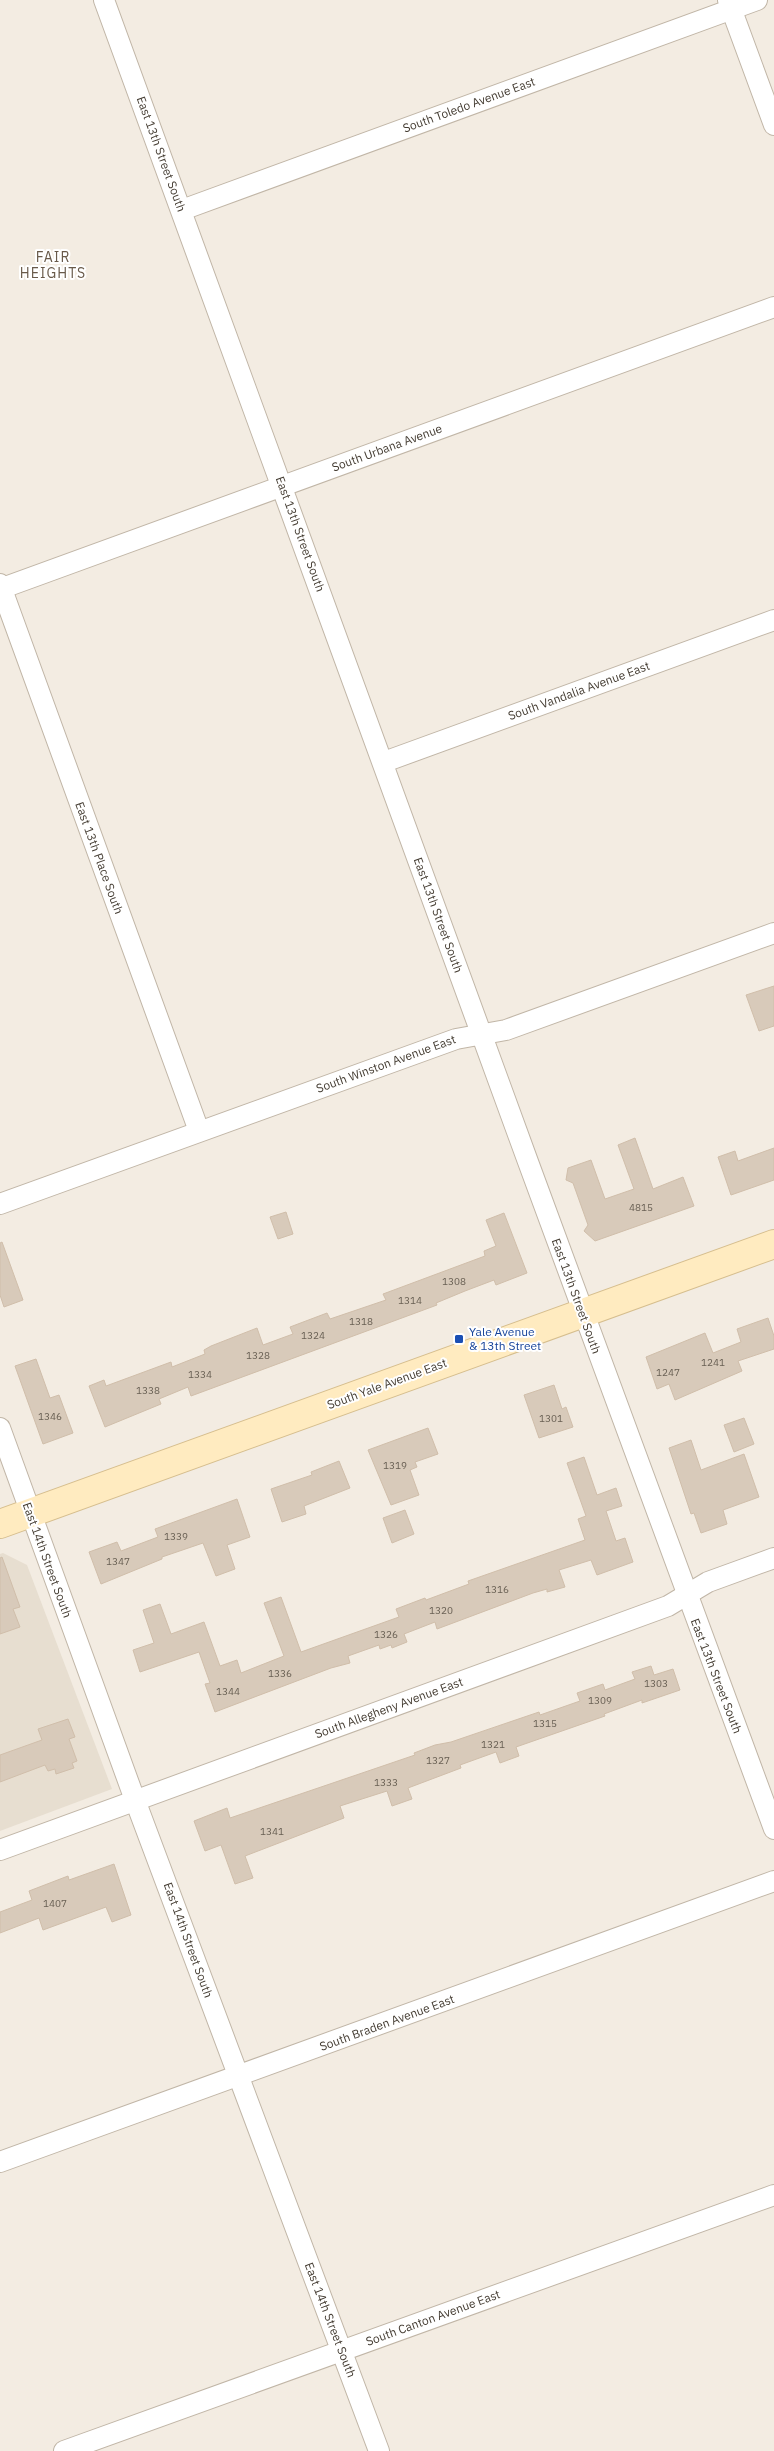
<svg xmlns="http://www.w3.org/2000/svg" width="774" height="2451" font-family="'IBM Plex Sans',sans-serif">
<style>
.residential{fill:#e7ded0}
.building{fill:#d8caba;stroke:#d0beaa}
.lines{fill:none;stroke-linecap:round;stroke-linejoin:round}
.street-casing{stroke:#c1b6a7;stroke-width:22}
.secondary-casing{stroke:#d6be8e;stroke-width:30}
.street{stroke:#fff;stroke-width:20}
.secondary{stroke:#ffebc0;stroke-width:28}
.transit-dot{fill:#1a4fb4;stroke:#fff;stroke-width:2}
.labels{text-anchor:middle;stroke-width:4;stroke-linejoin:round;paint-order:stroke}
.number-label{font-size:10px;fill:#696054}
.street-label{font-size:12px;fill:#443c32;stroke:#fff}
.transit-label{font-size:12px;fill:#164399;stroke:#fff;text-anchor:start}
.neighbourhood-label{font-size:14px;letter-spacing:1px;fill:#685949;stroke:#fff}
</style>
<rect width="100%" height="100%" fill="#f3ece2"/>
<polygon class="residential" points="3,1553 27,1565 112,1789 0,1831 0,1554"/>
<g class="building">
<polygon points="774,986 774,1026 759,1031 746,995"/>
<polygon points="635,1138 653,1189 683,1177 694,1206 595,1241 584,1231 588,1225 573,1183 566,1180 568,1168 591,1160 605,1199 634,1189 618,1145"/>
<polygon points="774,1148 774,1180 731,1195 718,1157 735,1151 738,1161"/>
<polygon points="286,1212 293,1234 278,1239 270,1217"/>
<polygon points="504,1213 527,1273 496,1285 494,1280 465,1291 436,1303 437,1305 191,1396 188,1387 159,1399 161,1404 105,1427 89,1386 104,1380 106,1386 171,1362 172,1367 205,1354 204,1350 211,1346 257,1328 263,1345 293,1334 290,1327 327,1313 330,1319 386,1300 383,1294 485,1256 484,1251 496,1246 486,1220"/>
<polygon points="2,1242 23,1300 4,1307 0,1295 0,1243"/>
<polygon points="768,1318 774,1336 774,1349 738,1361 742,1371 675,1400 669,1384 657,1389 646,1357 705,1333 713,1353 741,1342 737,1329"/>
<polygon points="36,1359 50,1398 59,1395 73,1433 43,1444 15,1366"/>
<polygon points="554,1385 562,1409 566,1407 573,1427 539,1438 524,1395"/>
<polygon points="744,1418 754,1444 734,1452 724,1425"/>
<polygon points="428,1428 438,1454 415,1462 417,1467 410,1470 419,1495 391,1505 368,1450"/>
<polygon points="691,1440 701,1470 744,1454 759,1497 723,1510 727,1524 701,1533 694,1513 691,1514 669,1448"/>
<polygon points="584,1457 597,1495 616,1488 622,1506 606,1511 616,1541 625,1538 633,1562 597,1575 591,1560 559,1570 565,1587 547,1592 547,1589 533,1593 437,1629 435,1622 404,1634 407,1642 392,1648 391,1645 380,1649 379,1645 348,1656 350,1663 331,1668 215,1712 205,1684 210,1683 199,1652 140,1672 133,1650 154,1643 143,1610 160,1604 171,1634 204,1622 220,1666 237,1660 241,1673 284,1656 264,1603 281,1597 301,1652 399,1617 396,1609 425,1598 426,1600 469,1584 468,1581 585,1540 578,1519 586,1516 567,1463"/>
<polygon points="339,1461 350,1488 304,1506 306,1514 282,1522 271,1489 312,1475 311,1472"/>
<polygon points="237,1499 250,1537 227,1545 235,1569 216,1576 203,1543 162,1557 162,1559 101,1584 89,1552 117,1542 121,1551 158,1537 155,1529"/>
<polygon points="405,1510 414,1534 392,1543 383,1518"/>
<polygon points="2,1557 20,1607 13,1609 20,1627 0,1634 0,1558"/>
<polygon points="651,1666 654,1675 673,1669 680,1690 642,1703 642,1700 604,1714 605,1716 516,1747 519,1756 500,1763 496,1752 460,1765 461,1768 408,1788 412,1799 392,1806 387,1791 340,1806 344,1818 245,1856 253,1878 235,1884 221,1845 205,1851 194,1821 227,1808 230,1818 415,1755 414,1753 435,1745 451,1742 539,1712 540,1715 580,1701 577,1693 603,1684 605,1690 635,1679 632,1672"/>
<polygon points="68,1719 75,1737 69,1739 77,1761 72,1763 74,1768 56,1774 55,1769 48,1771 45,1765 0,1782 0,1755 42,1740 38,1729"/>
<polygon points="114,1864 131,1915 112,1922 106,1907 43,1930 39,1918 0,1933 0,1912 32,1900 29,1891 68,1876 69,1880"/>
</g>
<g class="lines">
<g class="street-casing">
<g id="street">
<path d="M104,0C330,609 546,1221 774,1829"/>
<polyline points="728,0 774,125"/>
<polyline points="182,210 757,0"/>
<polyline points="0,584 199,1131"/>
<polyline points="0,589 774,307"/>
<polyline points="384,762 774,620"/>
<polyline points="0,1204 456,1039 506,1030 774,933"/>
<polyline points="0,1428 135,1800 379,2451"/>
<polyline points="0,1850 668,1606 708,1582 774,1558"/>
<polyline points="0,2162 774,1881"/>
<polyline points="64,2451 774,2195"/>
</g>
</g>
<g class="secondary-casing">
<polyline id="secondary" points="0,1524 774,1244"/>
</g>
<use href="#street" class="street"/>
<use href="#secondary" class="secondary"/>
</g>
<rect class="transit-dot" x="454" y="1334" width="10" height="10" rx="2.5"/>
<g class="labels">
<g class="number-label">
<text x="641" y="1211">4815</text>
<text x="454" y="1285">1308</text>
<text x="410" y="1304">1314</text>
<text x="361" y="1325">1318</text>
<text x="313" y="1339">1324</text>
<text x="258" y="1359">1328</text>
<text x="713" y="1366">1241</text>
<text x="668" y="1376">1247</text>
<text x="200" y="1378">1334</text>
<text x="148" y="1394">1338</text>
<text x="50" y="1420">1346</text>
<text x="551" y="1422">1301</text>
<text x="395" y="1469">1319</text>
<text x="176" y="1540">1339</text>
<text x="118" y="1565">1347</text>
<text x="497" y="1593">1316</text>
<text x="441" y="1614">1320</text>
<text x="386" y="1638">1326</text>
<text x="280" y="1677">1336</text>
<text x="656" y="1687">1303</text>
<text x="228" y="1695">1344</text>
<text x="600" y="1704">1309</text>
<text x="545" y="1727">1315</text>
<text x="493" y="1748">1321</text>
<text x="438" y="1764">1327</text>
<text x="386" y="1786">1333</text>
<text x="272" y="1835">1341</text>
<text x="55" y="1907">1407</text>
</g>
<g class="street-label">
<text transform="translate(469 105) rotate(-20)" y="4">South Toledo Avenue East</text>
<text transform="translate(161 154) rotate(70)" y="4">East 13th Street South</text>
<text transform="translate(387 448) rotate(-20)" y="4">South Urbana Avenue</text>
<text transform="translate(300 534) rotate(70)" y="4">East 13th Street South</text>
<text transform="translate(579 691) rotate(-20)" y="4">South Vandalia Avenue East</text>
<text transform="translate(99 858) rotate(70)" y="4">East 13th Place South</text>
<text transform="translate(438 915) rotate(70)" y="4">East 13th Street South</text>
<text transform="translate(386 1064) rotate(-20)" y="4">South Winston Avenue East</text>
<text transform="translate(576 1296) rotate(70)" y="4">East 13th Street South</text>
<text transform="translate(387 1384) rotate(-20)" y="4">South Yale Avenue East</text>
<text transform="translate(47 1560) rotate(70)" y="4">East 14th Street South</text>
<text transform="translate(716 1676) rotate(69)" y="4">East 13th Street South</text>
<text transform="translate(389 1708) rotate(-20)" y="4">South Allegheny Avenue East</text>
<text transform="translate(188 1940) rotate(70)" y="4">East 14th Street South</text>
<text transform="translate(387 2023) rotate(-20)" y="4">South Braden Avenue East</text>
<text transform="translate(433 2318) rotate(-20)" y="4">South Canton Avenue East</text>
<text transform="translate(330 2320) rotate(69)" y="4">East 14th Street South</text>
</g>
<g class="transit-label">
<text x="469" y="1336">Yale Avenue<tspan x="469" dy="14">&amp; 13th Street</tspan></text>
</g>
<g class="neighbourhood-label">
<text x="53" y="262">FAIR<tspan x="53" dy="16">HEIGHTS</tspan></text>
</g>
</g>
</svg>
